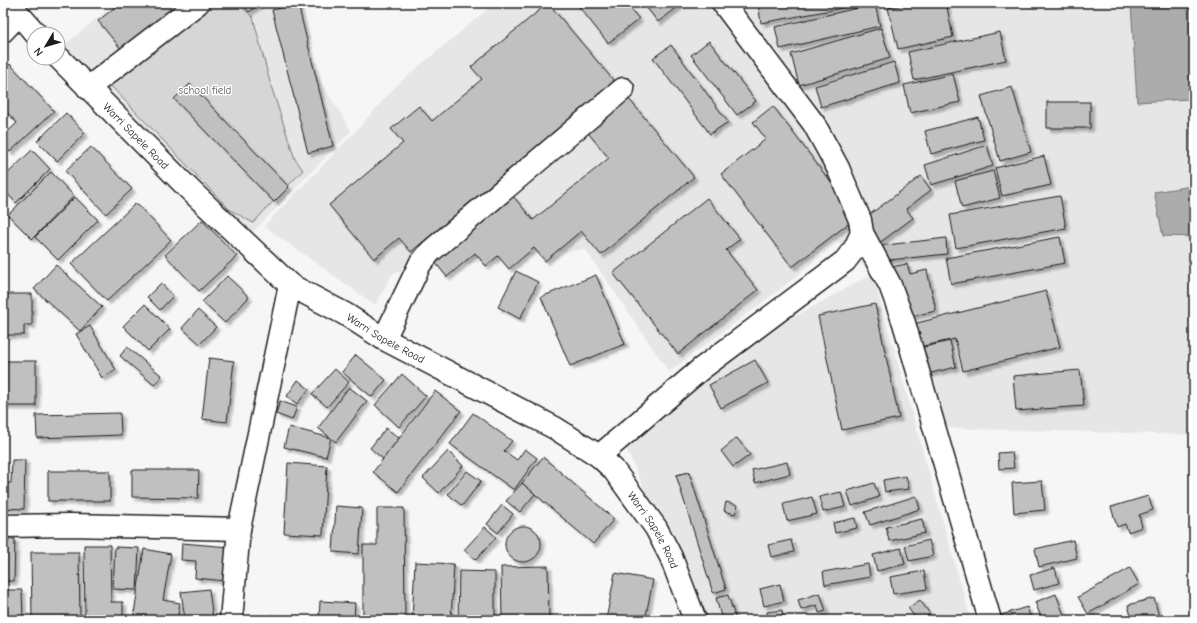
<svg xmlns="http://www.w3.org/2000/svg" width="1197" height="623" font-family="'Comic Neue',sans-serif">
<style>
.built{fill:#e6e6e6}
.green{fill:#d6d6d6;stroke:#797979}
.water{fill:#acacac;stroke:#727272}
.building{fill:#c0c0c0;stroke:#1c1c1c;filter:url(#shadow)}
.lines{fill:none;stroke-linecap:round;stroke-linejoin:round}
.minor-casing{stroke:#1c1c1c;stroke-width:25}
.major-casing{stroke:#1c1c1c;stroke-width:25}
.minor{stroke:#fff;stroke-width:22}
.major{stroke:#fff;stroke-width:22}
.labels{text-anchor:middle;stroke-width:3;stroke-linejoin:round;paint-order:stroke}
.park-label{font-size:11px;fill:#5d5d5d;stroke:#fff}
.street-label{font-size:11px;fill:#1c1c1c;stroke:#fff}
</style>
<defs>
<filter id="shadow"><feDropShadow dx="3.5" dy="3.5" stdDeviation="1" flood-color="#0004"/></filter>
</defs>
<rect width="100%" height="100%" fill="#f6f6f6"/>
<filter id="ink" filterUnits="userSpaceOnUse"><feTurbulence type="fractalNoise" baseFrequency=".025" numOctaves="2"/><feDisplacementMap in="SourceGraphic" scale="8" xChannelSelector="R" yChannelSelector="G"/><feConvolveMatrix kernelMatrix="1 2 1 2 8 2 1 2 1" color-interpolation-filters="sRGB"/></filter>
<g filter="url(#ink)">
<g class="built">
<polygon points="116,3 273,3 351,131 248,237 63,46"/>
<polygon points="495,3 1177,3 1194,123 1194,435 948,428 881,283 873,276 971,620 703,620 626,448 654,421 761,335 872,274 838,242 783,287 669,372 585,249 393,273 375,305 264,226 355,132 398,84"/>
</g>
<polygon class="green" points="205,3 237,3 253,17 271,86 295,159 303,170 253,223 229,209 109,84 122,72 143,60 151,48"/>
<polygon class="water" points="1131,3 1194,3 1194,237 1163,236 1154,192 1192,186 1190,99 1137,102"/>
<g class="building">
<polygon points="120,3 179,3 122,50 98,21"/>
<polygon points="241,3 261,3 249,12"/>
<polygon points="548,3 614,81 411,252 399,238 374,259 329,205 403,143 391,129 419,106 432,121 482,79 471,67"/>
<polygon points="576,3 626,3 639,19 608,43"/>
<polygon points="643,3 683,3 658,22"/>
<polygon points="758,3 870,3 761,23"/>
<polygon points="911,3 946,3 953,37 898,49 888,8"/>
<polygon points="298,4 333,146 308,153 272,10"/>
<polygon points="875,4 880,26 780,49 775,27"/>
<polygon points="881,28 890,58 799,85 791,54"/>
<polygon points="1000,32 1006,60 914,80 908,52"/>
<polygon points="709,41 756,101 737,115 691,55"/>
<polygon points="671,45 728,122 710,134 653,58"/>
<polygon points="894,62 900,83 821,107 815,86"/>
<polygon points="10,64 54,111 10,152 3,144 3,136 17,123 3,108 3,70"/>
<polygon points="953,74 960,102 910,113 904,85"/>
<polygon points="190,84 289,187 274,202 174,99"/>
<polygon points="1012,87 1031,152 1000,161 981,96"/>
<polygon points="629,99 694,177 601,255 581,231 545,261 534,248 509,269 498,256 486,266 475,253 447,277 434,261 513,196 533,220 609,158 588,133"/>
<rect x="1047" y="102" width="43" height="26"/>
<polygon points="773,106 857,217 792,267 721,174 766,139 753,122"/>
<polygon points="66,113 85,133 57,161 37,141"/>
<polygon points="978,117 984,140 931,154 925,131"/>
<polygon points="987,145 993,166 931,185 925,165"/>
<polygon points="91,147 132,189 106,214 65,171"/>
<polygon points="32,150 50,169 16,203 3,189 3,178"/>
<polygon points="1044,156 1051,185 1002,196 995,168"/>
<polygon points="993,171 1000,198 962,208 955,181"/>
<polygon points="51,172 74,196 32,239 8,215"/>
<polygon points="921,176 931,190 906,209 913,218 878,244 861,221"/>
<polygon points="1060,196 1066,228 956,248 950,215"/>
<polygon points="75,197 98,220 58,260 35,237"/>
<polygon points="707,198 740,239 726,250 758,290 678,354 613,273"/>
<polygon points="136,203 171,240 107,301 71,264"/>
<polygon points="202,220 237,256 199,291 165,255"/>
<polygon points="1060,237 1065,263 951,284 946,258"/>
<polygon points="946,238 947,254 880,261 878,246"/>
<polygon points="907,264 910,274 927,270 936,311 903,318 891,267"/>
<polygon points="56,265 102,307 80,331 34,289"/>
<polygon points="516,271 538,282 520,319 498,307"/>
<polygon points="596,275 625,344 570,366 541,297"/>
<polygon points="227,276 249,297 225,323 202,302"/>
<polygon points="161,283 173,296 160,310 147,297"/>
<polygon points="1046,291 1060,347 963,371 955,339 919,347 913,324"/>
<polygon points="3,294 32,294 32,325 24,325 24,335 3,335"/>
<polygon points="145,304 170,329 148,351 123,326"/>
<polygon points="875,304 899,418 842,430 818,316"/>
<polygon points="198,310 216,327 200,344 182,328"/>
<polygon points="90,326 116,370 102,378 76,334"/>
<polygon points="950,341 956,367 927,374 920,348"/>
<polygon points="127,347 162,376 154,385 120,356"/>
<polygon points="356,355 386,380 372,397 342,372"/>
<polygon points="209,358 234,361 227,422 202,419"/>
<polygon points="755,360 768,383 721,408 709,385"/>
<rect x="4" y="361" width="32" height="45"/>
<polygon points="335,369 349,382 327,407 312,394"/>
<polygon points="1080,370 1084,406 1016,411 1013,376"/>
<polygon points="402,374 426,396 399,427 375,405"/>
<polygon points="298,380 309,389 297,404 287,396"/>
<polygon points="349,387 367,401 336,442 318,428"/>
<polygon points="435,391 461,411 398,492 373,472"/>
<polygon points="280,401 297,407 292,420 276,414"/>
<polygon points="120,413 121,435 37,438 36,415"/>
<polygon points="473,413 512,441 504,451 517,460 525,449 537,458 514,490 450,444"/>
<polygon points="289,427 331,438 326,457 284,447"/>
<polygon points="386,428 399,438 383,459 370,448"/>
<polygon points="737,438 750,455 733,467 721,451"/>
<polygon points="448,451 463,466 439,493 423,478"/>
<polygon points="1012,452 1014,468 999,469 998,453"/>
<polygon points="543,457 614,519 593,544 522,483"/>
<polygon points="12,460 25,460 24,509 3,508 3,483 11,483"/>
<polygon points="787,462 790,474 755,483 752,470"/>
<polygon points="288,463 327,466 323,535 284,533"/>
<polygon points="132,470 199,470 198,498 132,497"/>
<rect x="48" y="471" width="62" height="30"/>
<polygon points="467,471 481,481 462,506 448,494"/>
<polygon points="689,472 726,589 713,593 676,475"/>
<polygon points="906,476 909,489 885,492 883,480"/>
<polygon points="1042,481 1045,510 1014,513 1012,483"/>
<polygon points="522,483 535,494 520,512 506,501"/>
<polygon points="874,483 879,497 852,506 847,491"/>
<polygon points="841,492 845,507 823,512 819,497"/>
<polygon points="916,496 920,509 870,525 865,512"/>
<polygon points="1148,496 1153,510 1139,515 1142,527 1128,532 1125,524 1117,527 1111,507"/>
<polygon points="812,497 817,514 787,521 783,504"/>
<polygon points="726,502 738,505 735,514 724,511"/>
<polygon points="502,505 513,514 498,533 487,524"/>
<polygon points="336,506 362,508 359,554 333,552"/>
<polygon points="377,508 404,508 405,620 363,620 363,545 377,545"/>
<polygon points="855,518 857,528 835,533 833,523"/>
<polygon points="922,519 925,533 889,541 886,527"/>
<circle cx="523" cy="544" r="18"/>
<polygon points="485,527 496,537 476,560 464,550"/>
<polygon points="3,539 15,539 14,581 3,581"/>
<polygon points="791,540 794,552 771,557 768,545"/>
<polygon points="929,540 933,556 909,561 905,546"/>
<polygon points="1073,540 1077,558 1039,567 1035,549"/>
<polygon points="182,543 229,547 226,581 195,578 196,561 181,560"/>
<polygon points="84,545 110,545 111,602 123,602 123,620 85,620"/>
<polygon points="115,547 139,548 137,590 113,589"/>
<polygon points="901,548 905,564 877,571 873,555"/>
<polygon points="144,549 171,554 163,600 180,603 177,620 133,620"/>
<polygon points="31,552 79,552 80,620 32,620"/>
<polygon points="415,562 454,564 451,620 412,620"/>
<polygon points="868,564 870,577 825,585 823,572"/>
<polygon points="548,566 549,620 502,620 501,567"/>
<polygon points="1055,568 1059,583 1034,590 1030,575"/>
<polygon points="1130,568 1139,584 1088,614 1078,597"/>
<polygon points="459,571 495,572 495,620 458,620"/>
<polygon points="924,571 927,589 893,594 890,577"/>
<polygon points="615,573 653,580 645,620 606,620"/>
<polygon points="780,584 784,601 764,606 760,589"/>
<polygon points="209,589 213,620 185,620 181,592"/>
<polygon points="3,590 22,590 23,620 3,620"/>
<polygon points="820,593 826,611 819,613 817,605 801,610 798,600"/>
<polygon points="1056,594 1064,615 1052,620 1042,620 1035,602"/>
<polygon points="728,595 736,620 722,620 716,598"/>
<polygon points="1154,598 1160,620 1132,620 1128,605"/>
<polygon points="920,600 930,614 923,620 917,620 908,608"/>
<polygon points="320,601 355,603 354,620 319,620"/>
<polygon points="1027,607 1031,620 1002,620 1001,615"/>
<polygon points="782,610 783,620 769,620 767,612"/>
<polygon points="271,615 314,620 270,620"/>
</g>
<g class="lines">
<g class="minor-casing">
<g id="minor">
<polyline points="3,31 18,15"/>
<polyline points="88,88 198,3"/>
<polyline points="862,233 890,285 904,323 990,620"/>
<polyline points="384,339 420,264 431,251 623,89"/>
<polyline points="599,456 701,369 845,261 855,248 862,233 860,220 838,168 814,124 723,3"/>
<polyline points="3,526 71,525 239,529"/>
<polyline points="231,620 239,529 290,285"/>
</g>
</g>
<g class="major-casing">
<g id="major">
<polyline points="9,3 36,34"/>
<path id="s1" d="M58,57L189,189L290,285L345,314L384,339L555,428L599,456L613,469L656,528L671,557L695,620"/>
</g>
</g>
<use href="#minor" class="minor"/>
<use href="#major" class="major"/>
</g>
</g>
<g class="labels">
<g class="park-label">
<text x="205" y="94">school field</text>
</g>
<g class="street-label">
<text dy="4" stroke="none"><textPath href="#s1" startOffset="111">Warri Sapele Road</textPath></text>
<text dy="4" stroke="none"><textPath href="#s1" startOffset="435">Warri Sapele Road</textPath></text>
<text dy="4" stroke="none"><textPath href="#s1" startOffset="771">Warri Sapele Road</textPath></text>
</g>
</g>
<rect width="1197" height="623" fill="none" stroke="#fff" stroke-width="16"/>
<rect x="8" y="8" width="1181" height="607" fill="none" stroke="#1c1c1c" stroke-width="1.5" filter="url(#ink)"/>
<g transform="translate(46 46) rotate(232)"><circle r="19" fill="#ffffff" stroke="#a4a4a4"/>
<path d="M0-3L7 15L0 10L-7 15Z" fill="#1c1c1c"/>
<text y="-6" font-size="11" font-weight="bold" text-anchor="middle" fill="#1c1c1c">N</text>
</g>
</svg>
